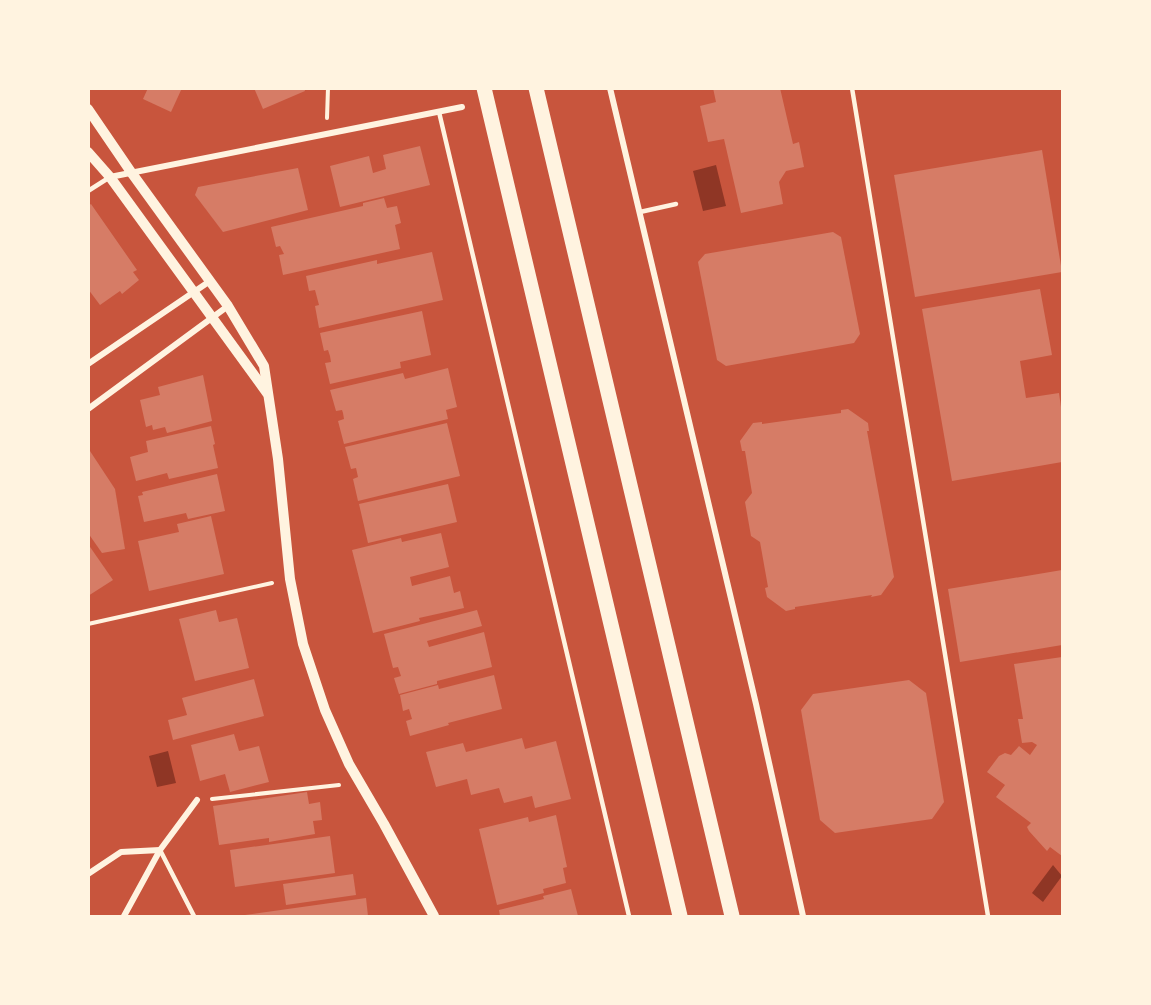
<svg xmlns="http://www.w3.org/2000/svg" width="1151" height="1005" font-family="'Golos Text',sans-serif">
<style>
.water{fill:#8f3625}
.building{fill:#d67c66}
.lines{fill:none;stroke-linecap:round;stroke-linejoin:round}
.path{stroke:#fff3e0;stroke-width:4}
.service{stroke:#fff3e0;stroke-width:4.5}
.minor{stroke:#fff3e0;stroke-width:6}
.tertiary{stroke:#fff3e0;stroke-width:10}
.primary{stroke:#fff3e0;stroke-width:15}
</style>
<rect width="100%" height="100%" fill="#c8553d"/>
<g class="water">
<polygon points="716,165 726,206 703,211 693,171"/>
<polygon points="168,751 176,783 157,787 149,756"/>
<polygon points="1053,865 1062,876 1043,902 1032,893"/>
</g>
<g class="building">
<polygon points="148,88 182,88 171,112 143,99"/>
<polygon points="254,88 304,88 305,91 263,109"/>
<polygon points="713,88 780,88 793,144 799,142 804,167 786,171 779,182 783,204 741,213 724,139 708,142 700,106 716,102"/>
<polygon points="420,146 430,185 340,207 330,166 369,156 373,173 386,169 383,155"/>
<polygon points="1042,150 1062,272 915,297 894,175"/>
<polygon points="298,168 308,210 223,232 195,195 198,187"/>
<polygon points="384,198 387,208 397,206 401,223 395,225 400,249 283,275 279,255 284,254 280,246 276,247 271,227 363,206 363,203"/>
<polygon points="91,204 137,270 133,272 139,280 122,294 120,291 100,305 88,289 88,206"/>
<polygon points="833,232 841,237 860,334 854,343 726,366 717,360 698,262 705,254"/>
<polygon points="432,252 443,300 319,328 315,306 319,305 315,290 309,291 306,276 377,260 377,264"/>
<polygon points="1040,289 1052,355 1020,361 1026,398 1059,393 1062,414 1062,462 952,481 922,309"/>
<polygon points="422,311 431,355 400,362 401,368 330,384 325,363 331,362 330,356 328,350 324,351 320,333"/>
<polygon points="448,368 457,407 446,410 448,419 344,444 338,421 344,419 343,413 342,410 336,411 330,390 403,373 405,379"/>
<polygon points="203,375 212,421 167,433 165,427 153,430 152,425 146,427 140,400 160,395 158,387"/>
<polygon points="848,409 868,423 869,431 867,431 894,577 881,595 871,597 872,595 795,607 795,609 786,611 767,597 765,588 768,587 760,542 751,536 745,502 752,493 745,451 742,451 740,441 753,423 762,422 762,424 841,413 841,410"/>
<polygon points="447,423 460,476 358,501 353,479 358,477 356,468 351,469 345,447"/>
<polygon points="211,426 215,444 213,445 218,468 169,479 167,473 136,481 130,457 148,452 146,441"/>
<polygon points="88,448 115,489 125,549 102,553 88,533"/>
<polygon points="217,474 225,511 188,519 186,513 144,522 138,496 143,495 142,492"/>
<polygon points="448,484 457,522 368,543 359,504"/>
<polygon points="211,516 224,574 149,591 138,541 179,532 177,524"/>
<polygon points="441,533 449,567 410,577 412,586 450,576 454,593 460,591 464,608 419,618 420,621 373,633 352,550 401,538 402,542"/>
<polygon points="88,544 113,580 88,596"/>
<polygon points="1062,570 1062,645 960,662 948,589"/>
<polygon points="216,610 219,622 237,618 249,668 195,681 179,619"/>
<polygon points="477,610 482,626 427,641 429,647 484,632 492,667 437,681 437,684 399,694 394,678 401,676 398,667 393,668 384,634"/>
<polygon points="1062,657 1062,856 1050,847 1047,851 1029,831 1027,827 1031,823 996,797 1005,785 987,772 999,756 1005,753 1011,755 1019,746 1030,755 1037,745 1032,742 1022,743 1018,719 1023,719 1014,664"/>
<polygon points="494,675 502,709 448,723 449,725 410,736 406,721 412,719 409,709 403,711 400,695 438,685 439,689"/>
<polygon points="254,679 264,716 173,740 168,720 187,715 182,698"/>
<polygon points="909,680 926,693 944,802 932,819 835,833 820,820 801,710 813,694"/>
<polygon points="234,734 239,751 259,746 269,782 230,792 225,774 200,781 191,745"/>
<polygon points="522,738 525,749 556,741 571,799 535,808 532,796 504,803 499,788 471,795 467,779 436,787 426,752 463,743 466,752"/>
<polygon points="307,792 309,804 320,802 322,820 313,821 315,834 269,842 269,838 219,845 213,806"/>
<polygon points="556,815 567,867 563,868 566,883 543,889 544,893 497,905 479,829 528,817 529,822"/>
<polygon points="330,836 335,873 235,887 230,850"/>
<polygon points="353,874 356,895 286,905 283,884"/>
<polygon points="571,889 578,916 500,916 499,910 544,899 543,896"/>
<polygon points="366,898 368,916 245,916 245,915"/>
</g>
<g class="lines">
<g class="path">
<polyline points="327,118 328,88"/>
<polyline points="88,624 272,583"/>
<polyline points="212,799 339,785"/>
</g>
<g class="service">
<polyline points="852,88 988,916"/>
<polyline points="439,112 629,916"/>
<polyline points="88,191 110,177"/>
<polyline points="640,212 676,204"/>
<polyline points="160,850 194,916"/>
</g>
<g class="minor">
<polyline points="610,88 756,704 803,916"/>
<polyline points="110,177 462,107"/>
<polyline points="88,364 210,281"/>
<polyline points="88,409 228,306"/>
<polyline points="88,874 121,852 160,850"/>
<polyline points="124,916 160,850 197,800"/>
</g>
<g class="tertiary">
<polyline points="88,109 131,172 228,306 264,366 278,459 290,579 303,644 325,710 349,764 384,824 434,916"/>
<polyline points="88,152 110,177 267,393"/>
</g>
<g class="primary">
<polyline points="484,88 680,916"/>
<polyline points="536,88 732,916"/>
</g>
</g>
<rect width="1151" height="1005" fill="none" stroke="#fff3e0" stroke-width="180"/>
</svg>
